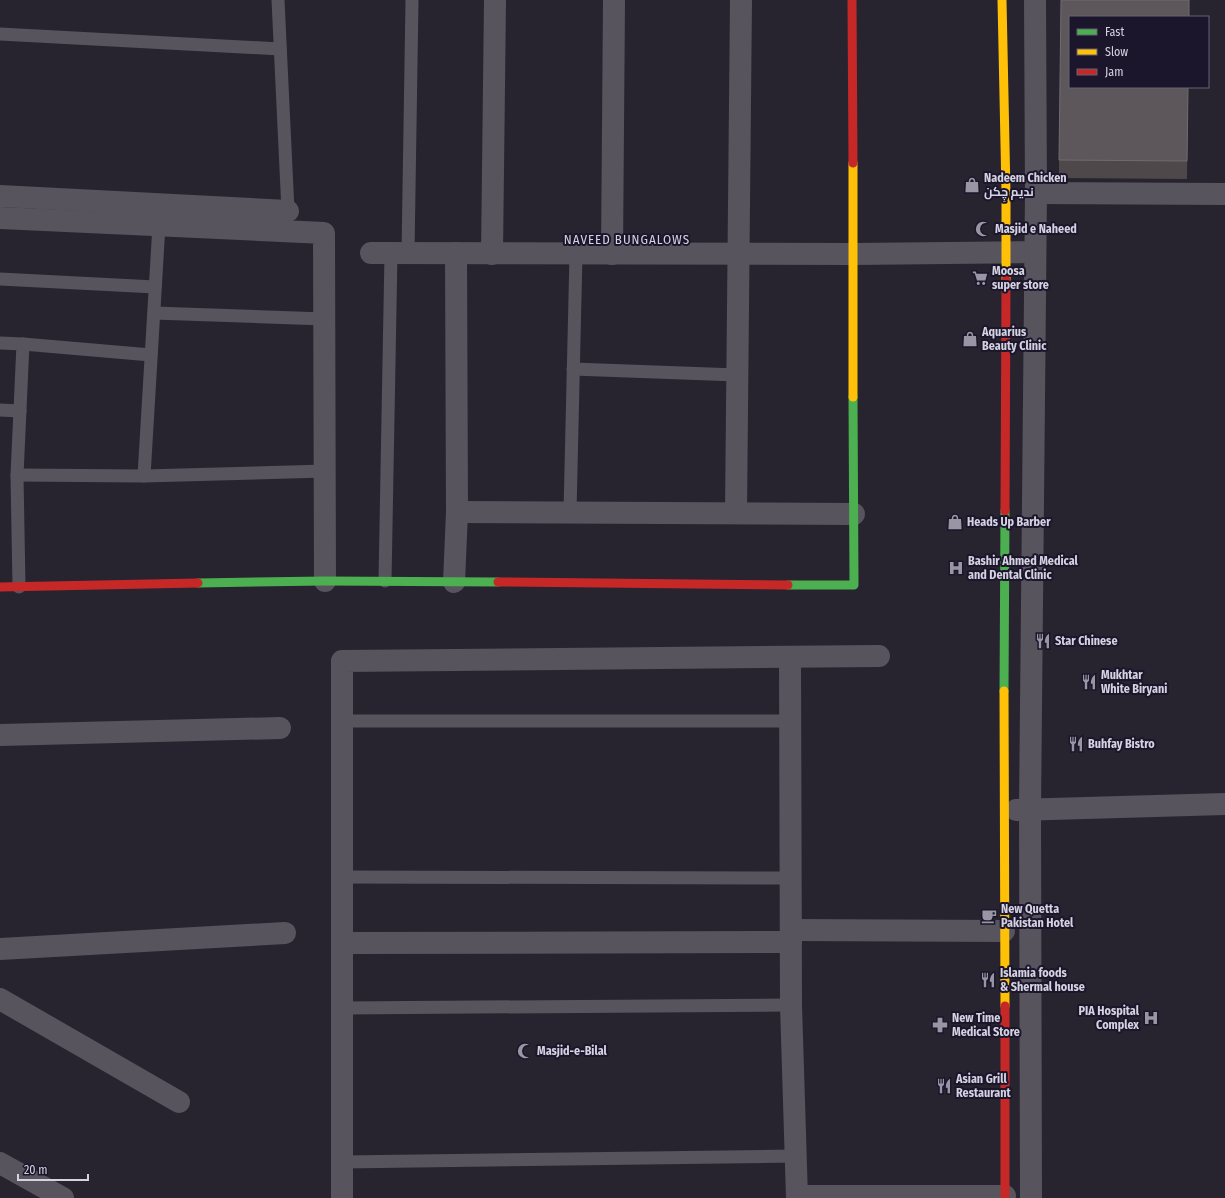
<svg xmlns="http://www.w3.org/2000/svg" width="1225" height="1198" font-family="'Fira Sans Condensed',Cairo,sans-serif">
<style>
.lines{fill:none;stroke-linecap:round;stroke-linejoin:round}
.lane{stroke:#57545e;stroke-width:13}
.street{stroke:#57545e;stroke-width:22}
.fast{stroke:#4caf50;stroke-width:9}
.slow{stroke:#ffc107;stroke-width:9}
.jam{stroke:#c62828;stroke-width:9}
.wall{fill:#4e484b}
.building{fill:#5d575c;stroke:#706b71}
.labels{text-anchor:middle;stroke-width:4;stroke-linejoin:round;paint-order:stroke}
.poi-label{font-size:12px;font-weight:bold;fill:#d5d3e2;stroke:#1b162b;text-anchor:start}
.neighbourhood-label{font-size:13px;letter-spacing:1px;fill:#d5d3e2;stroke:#1b162b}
</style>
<rect width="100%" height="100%" fill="#272430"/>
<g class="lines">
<g class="lane">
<polyline points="278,0 288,211"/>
<polyline points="0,34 280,49"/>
<polyline points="408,253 412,0"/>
<polyline points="0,279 155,287"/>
<polyline points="154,313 324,319"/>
<polyline points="0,343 23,344 151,355"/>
<polyline points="573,369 737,375"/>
<polyline points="0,410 20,411"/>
<polyline points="17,475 144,476 325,471"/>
<polyline points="144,476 159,225"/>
<polyline points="570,512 576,254"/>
<polyline points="385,581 391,253"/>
<polyline points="19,587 17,475 23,344"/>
<polyline points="341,721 790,721"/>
<polyline points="341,877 791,878"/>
<polyline points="341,1008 791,1005"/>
<polyline points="342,1162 796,1156"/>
</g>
<g class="street">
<polyline points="1036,193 1225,194"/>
<polyline points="0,196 288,211"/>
<polyline points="0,218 324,233 325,581"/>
<polyline points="371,253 853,254 1035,252"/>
<polyline points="492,254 495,0"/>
<polyline points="612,254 614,0"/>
<polyline points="457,512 854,514"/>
<polyline points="736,513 741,0"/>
<polyline points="454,582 457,512 456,253"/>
<polyline points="790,657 791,1005 797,1198"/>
<polyline points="0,735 280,728"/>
<polyline points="1016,810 1225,804"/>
<polyline points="791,930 1004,931"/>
<polyline points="342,943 791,942"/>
<polyline points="0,949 285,933"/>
<polyline points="0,999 179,1102"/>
<polyline points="0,1163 63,1198"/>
<polyline points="797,1196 1005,1196"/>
<polyline points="342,1198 342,661 879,656"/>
<polyline points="1031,1198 1030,809 1036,193 1035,0"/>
</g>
<g class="fast">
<polyline points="198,583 325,581 498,582"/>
<polyline points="788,585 854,585 853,397"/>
<polyline points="1004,691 1005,511"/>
</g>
<g class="slow">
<polyline points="1002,0 1006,193 1006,280"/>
<polyline points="853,163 853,397"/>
<polyline points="1004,691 1005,1006"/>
</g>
<g class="jam">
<polyline points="852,0 853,163"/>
<polyline points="1005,511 1006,280"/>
<polyline points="498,582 788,585"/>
<polyline points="0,587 198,583"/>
<polyline points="1005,1006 1005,1198"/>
</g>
</g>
<polygon class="wall" points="1188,87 1187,179 1059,178 1059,160"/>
<polygon class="building" points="1061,0 1189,0 1189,17 1070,17 1070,87 1188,87 1187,161 1059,160"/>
<defs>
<g id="shop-bare" transform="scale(1.2)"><path d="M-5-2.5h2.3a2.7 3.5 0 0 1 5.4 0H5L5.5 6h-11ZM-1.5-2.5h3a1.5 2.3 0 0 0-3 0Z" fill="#9896a4" stroke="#1b162b" stroke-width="2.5" paint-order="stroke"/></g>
<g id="mosque-bare" transform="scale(1.2)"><path d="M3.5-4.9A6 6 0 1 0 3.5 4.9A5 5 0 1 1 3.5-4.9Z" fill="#9896a4" stroke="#1b162b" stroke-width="2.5" paint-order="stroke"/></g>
<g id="supermarket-bare" transform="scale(1.2)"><path d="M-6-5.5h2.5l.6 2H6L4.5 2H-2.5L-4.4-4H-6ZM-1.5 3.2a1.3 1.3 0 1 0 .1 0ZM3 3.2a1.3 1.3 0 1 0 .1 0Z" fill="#9896a4" stroke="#1b162b" stroke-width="2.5" paint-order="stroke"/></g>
<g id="hospital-bare" transform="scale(1.2)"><path d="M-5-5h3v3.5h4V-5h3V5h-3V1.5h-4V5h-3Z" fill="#9896a4" stroke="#1b162b" stroke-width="2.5" paint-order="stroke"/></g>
<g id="restaurant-bare" transform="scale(1.2)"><path d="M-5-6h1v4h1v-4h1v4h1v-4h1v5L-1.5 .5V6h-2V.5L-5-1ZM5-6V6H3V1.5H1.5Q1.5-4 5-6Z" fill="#9896a4" stroke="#1b162b" stroke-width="2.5" paint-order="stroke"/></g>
<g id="cafe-bare" transform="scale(1.2)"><path d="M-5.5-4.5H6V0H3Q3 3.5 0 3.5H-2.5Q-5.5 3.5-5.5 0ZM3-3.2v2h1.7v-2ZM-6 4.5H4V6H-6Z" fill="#9896a4" stroke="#1b162b" stroke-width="2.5" paint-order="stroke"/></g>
<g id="pharmacy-bare" transform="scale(1.2)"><path d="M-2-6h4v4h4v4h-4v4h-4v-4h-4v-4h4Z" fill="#9896a4" stroke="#1b162b" stroke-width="2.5" paint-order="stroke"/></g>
</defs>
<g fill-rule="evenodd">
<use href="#shop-bare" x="972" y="185"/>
<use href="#mosque-bare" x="983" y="229"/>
<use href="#supermarket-bare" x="980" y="278"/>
<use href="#shop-bare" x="970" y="339"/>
<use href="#shop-bare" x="955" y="522"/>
<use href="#hospital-bare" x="956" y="568"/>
<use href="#restaurant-bare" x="1043" y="641"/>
<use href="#restaurant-bare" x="1089" y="682"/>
<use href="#restaurant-bare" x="1076" y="744"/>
<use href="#cafe-bare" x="989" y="916"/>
<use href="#restaurant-bare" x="988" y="980"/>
<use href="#hospital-bare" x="1151" y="1018"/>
<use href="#pharmacy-bare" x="940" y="1025"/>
<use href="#mosque-bare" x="525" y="1051"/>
<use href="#restaurant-bare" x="944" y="1086"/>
</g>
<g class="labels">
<g class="poi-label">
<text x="984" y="182">Nadeem Chicken<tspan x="984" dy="14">ندیم چِکن</tspan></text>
<text x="995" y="233">Masjid e Naheed</text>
<text x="992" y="275">Moosa<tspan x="992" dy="14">super store</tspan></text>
<text x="982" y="336">Aquarius<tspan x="982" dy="14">Beauty Clinic</tspan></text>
<text x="967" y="526">Heads Up Barber</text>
<text x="968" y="565">Bashir Ahmed Medical<tspan x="968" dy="14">and Dental Clinic</tspan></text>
<text x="1055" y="645">Star Chinese</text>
<text x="1101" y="679">Mukhtar<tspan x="1101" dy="14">White Biryani</tspan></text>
<text x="1088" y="748">Buhfay Bistro</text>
<text x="1001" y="913">New Quetta<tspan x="1001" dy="14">Pakistan Hotel</tspan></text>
<text x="1000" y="977">Islamia foods<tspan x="1000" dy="14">&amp; Shermal house</tspan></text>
<text x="1139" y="1015" text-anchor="end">PIA Hospital<tspan x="1139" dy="14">Complex</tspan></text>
<text x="952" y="1022">New Time<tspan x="952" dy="14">Medical Store</tspan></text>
<text x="537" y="1055">Masjid-e-Bilal</text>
<text x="956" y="1083">Asian Grill<tspan x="956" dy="14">Restaurant</tspan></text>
</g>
<g class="neighbourhood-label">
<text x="627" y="244">NAVEED BUNGALOWS</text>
</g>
</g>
<rect x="1069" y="16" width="140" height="72" fill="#1b162b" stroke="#656274"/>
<rect x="1077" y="29" width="20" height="6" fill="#4caf50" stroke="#656274"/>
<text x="1105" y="36" font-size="12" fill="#d5d3e2">Fast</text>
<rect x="1077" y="49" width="20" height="6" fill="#ffc107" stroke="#656274"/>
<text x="1105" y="56" font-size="12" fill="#d5d3e2">Slow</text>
<rect x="1077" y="69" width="20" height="6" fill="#c62828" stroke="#656274"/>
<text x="1105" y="76" font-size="12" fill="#d5d3e2">Jam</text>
<path d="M18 1174v6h70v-6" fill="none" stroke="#d5d3e2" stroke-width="2"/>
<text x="24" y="1174" font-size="12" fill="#d5d3e2" stroke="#1b162b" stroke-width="3" paint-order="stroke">20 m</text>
</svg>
